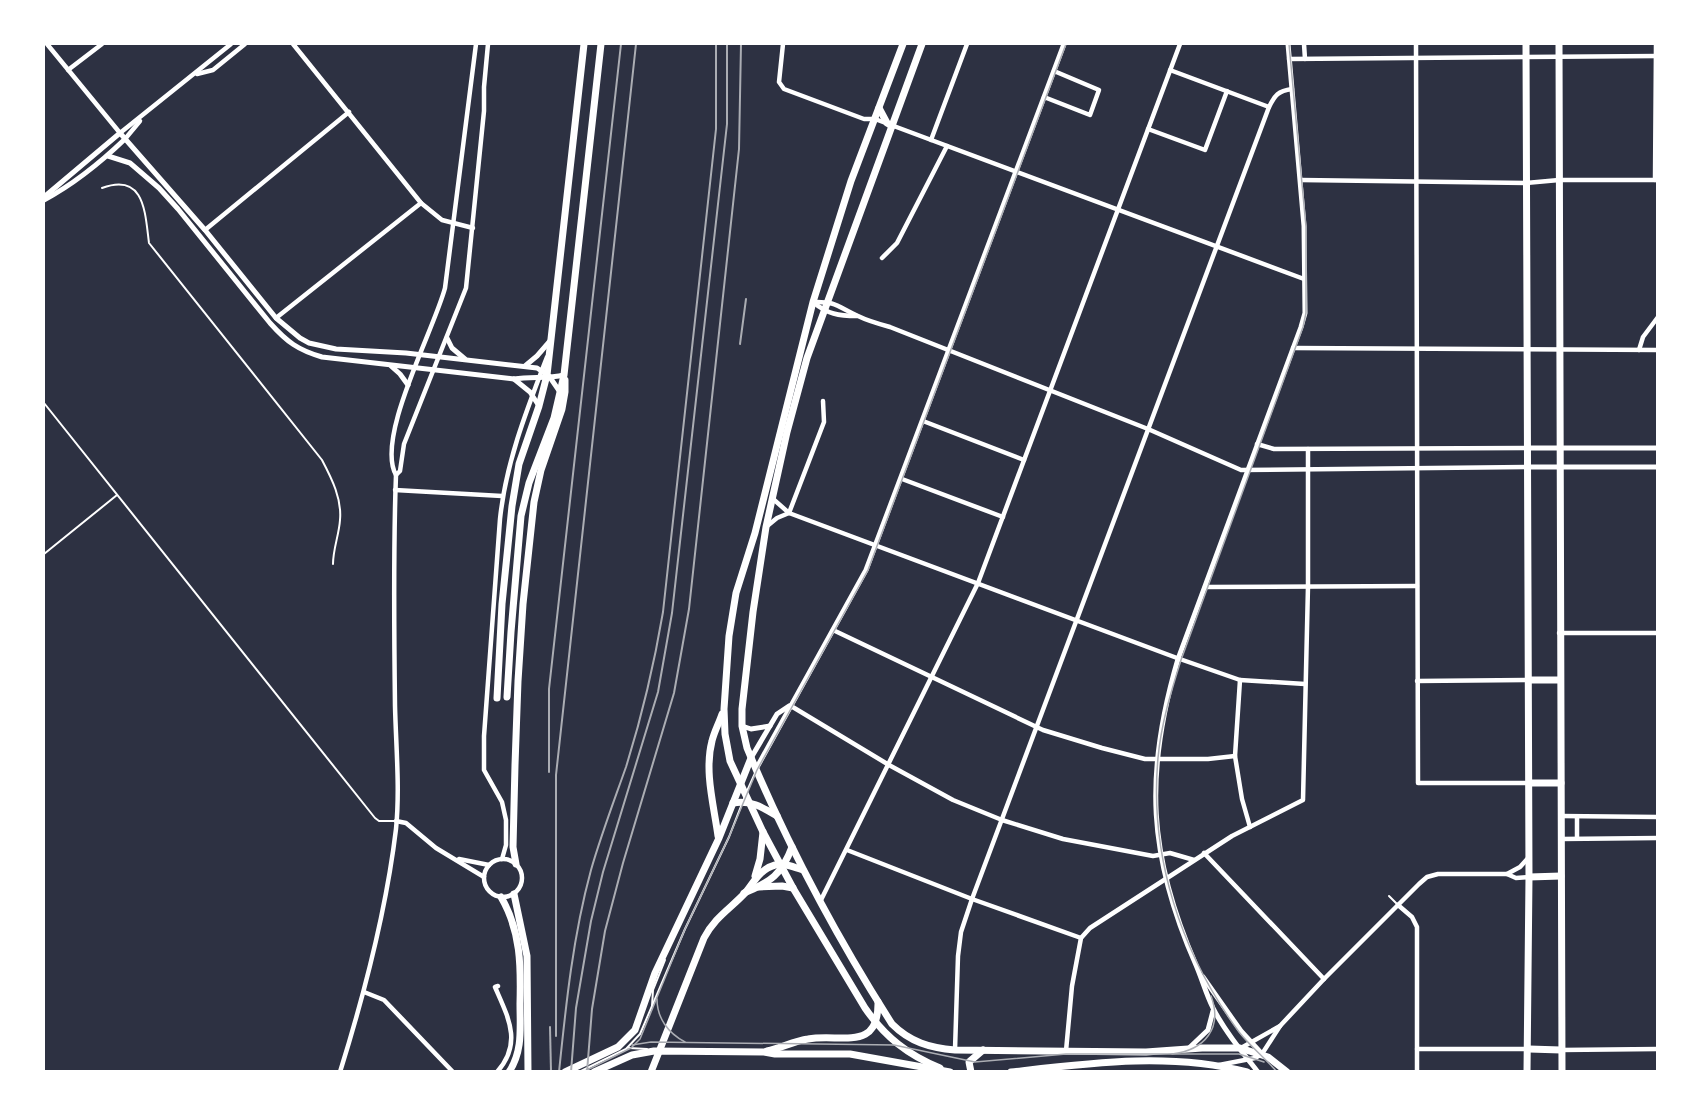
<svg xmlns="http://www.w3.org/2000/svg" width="1701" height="1115" font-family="'Fira Sans',sans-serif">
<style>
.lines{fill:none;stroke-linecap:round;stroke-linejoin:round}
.service{stroke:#fff;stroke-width:2}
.minor{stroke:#fff;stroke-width:4.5}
.tertiary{stroke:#fff;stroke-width:5}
.primary{stroke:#fff;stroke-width:7}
.tram{stroke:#abadb3;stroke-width:1.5}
.rail{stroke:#abadb3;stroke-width:2}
</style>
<rect width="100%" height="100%" fill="#2d3142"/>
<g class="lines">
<g class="service">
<path d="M102,188C145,172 145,213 149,243L322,460C332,479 342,499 340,520C339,535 333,549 333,564"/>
<polyline points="44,403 375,818 379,821 396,821"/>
<polyline points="44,554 117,495"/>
<polyline points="747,791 756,771"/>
<polyline points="1389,896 1398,905"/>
<polyline points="652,1006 653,990 665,960"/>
<polyline points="629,1048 647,1049"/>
<polyline points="579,1072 626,1049 640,1034 685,929 729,837 745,796"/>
</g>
<g class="minor">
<polyline points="47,44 120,133 231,44"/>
<polyline points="293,44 421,203 442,220 473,228"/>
<polyline points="783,44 779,82 784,89 864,119 875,119 1304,279"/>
<polyline points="1304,44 1305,59"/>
<polyline points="1416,44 1418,783 1529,783"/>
<polyline points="1289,59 1658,56"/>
<polyline points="68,70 102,44"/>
<polyline points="1170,70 1269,107"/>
<polyline points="197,74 213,70 245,44"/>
<polyline points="1044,97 1090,115 1099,90 1054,71"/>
<polyline points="1148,129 1205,150 1227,91"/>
<polyline points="125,139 140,121"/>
<polyline points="931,140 967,44"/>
<polyline points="1301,180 1526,183 1559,180 1658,180"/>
<polyline points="1655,180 1656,44"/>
<polyline points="205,230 349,112"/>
<polyline points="882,258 897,243 947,146"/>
<path d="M813,302C836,301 838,307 858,316C868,321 879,324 890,327L1148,429L1241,470L1527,467"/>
<path d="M813,302C827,314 839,316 857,316"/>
<polyline points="276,318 421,203"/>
<polyline points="1293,348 1658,350"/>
<polyline points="1639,350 1643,337 1658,317"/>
<polyline points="923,421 1024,460"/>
<polyline points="1257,444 1274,449 1527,448"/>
<polyline points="396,475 400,471 404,444 466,288 484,111 484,87 488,44"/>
<polyline points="902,479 1003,517"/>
<polyline points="395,490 502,496"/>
<polyline points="772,498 789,513 1177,658 1240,680 1305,684"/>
<polyline points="789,513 824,422 823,401"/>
<polyline points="766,527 777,518 789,513"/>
<polyline points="1205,587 1417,586"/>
<polyline points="833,630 1043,730 1102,748 1145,759 1208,759 1235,756"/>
<polyline points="1559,633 1658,633"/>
<polyline points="1240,680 1235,756 1242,799 1250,827"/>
<polyline points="1417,681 1528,680"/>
<polyline points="791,706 889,765 953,800 1002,820 1063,839 1153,856 1170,853 1194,860"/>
<polyline points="1561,816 1658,817"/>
<polyline points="396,821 406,823 436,848 484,877"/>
<polyline points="1577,838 1577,817"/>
<polyline points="1561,839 1658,838"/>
<polyline points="847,850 972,899 1081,938"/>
<polyline points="1204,853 1324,979"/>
<circle cx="503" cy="878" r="19"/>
<polyline points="459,859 489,865"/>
<path d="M502,859L506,845V820L502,802L484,770V736L500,519C506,462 527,409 547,357"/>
<polyline points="1507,874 1516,878 1529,877"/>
<polyline points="820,902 978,583 1180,44"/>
<polyline points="1398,905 1412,917 1417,927 1417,1072"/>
<polyline points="364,992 384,1000 453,1072"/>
<polyline points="1241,1048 1280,1026"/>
<polyline points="1417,1049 1529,1049"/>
<path d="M955,1050L958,956L961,932L972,899L1269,107C1275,95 1278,91 1292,89"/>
<polyline points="1561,1050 1658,1049"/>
<polyline points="1066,1051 1072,986 1081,938 1090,928 1232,836 1303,800 1308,586 1308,449"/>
<polyline points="1219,1065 1255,1058 1262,1054 1280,1026 1324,979 1419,884 1427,877 1438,874 1507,874 1520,867 1529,857"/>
<path d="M340,1072C365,992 386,912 396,829C400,789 396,747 395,706C394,629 393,552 396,475C375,438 434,330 445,288L476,44"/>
<path d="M497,1072C523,1043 508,1017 495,987L498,986"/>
</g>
<g class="tertiary">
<path d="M108,156L130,163L159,188L178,209L270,323C287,342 298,350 322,357L514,379C531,376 547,379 564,375"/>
<polyline points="44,197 120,133 205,230 276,318 300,338 309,343 336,349 406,353 537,368 549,376 560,392"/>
<path d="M44,200C74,184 100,163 125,139"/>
<polyline points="447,338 452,348 465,359"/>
<polyline points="391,366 400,374 408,385"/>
<polyline points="525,366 537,356 550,341"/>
<polyline points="514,379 530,392 539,406"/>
<polyline points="1527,448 1658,448"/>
<polyline points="1527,467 1658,467"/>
<polyline points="742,726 751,729 770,726"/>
<polyline points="751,758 777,714 789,706"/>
<polyline points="756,769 866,570 1064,44"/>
<polyline points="1203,977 1241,1031 1262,1054"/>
<polyline points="1188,1049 1208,1030 1213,1011"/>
<path d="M1258,1072C1242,1052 1224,1030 1213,1008C1206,994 1202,979 1196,965C1148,856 1144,774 1178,659L1301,327L1305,313L1304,226L1288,44"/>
</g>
<g class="primary">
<path d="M903,44L851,181L813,302L755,533L736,593L729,636L724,709L725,734L730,761L763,832L793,888L865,1008C885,1037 908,1055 940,1068"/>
<path d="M922,44L807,358L787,432L766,527L753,612L742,709V726L747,748C787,844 836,936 892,1024C910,1042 930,1048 955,1050L1146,1052L1202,1048H1240L1268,1057L1287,1072"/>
<polyline points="1526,44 1529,877 1527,1072"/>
<polyline points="1559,44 1562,1072"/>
<polyline points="879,108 887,123 892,126"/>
<polyline points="1528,680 1560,680"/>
<polyline points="507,697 511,632 521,516 529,483 554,418 564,375 601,44"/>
<polyline points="497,698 502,604 512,506 519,464 539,406 547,375 584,44"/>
<polyline points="1529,783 1561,783"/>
<path d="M733,803C751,800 762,807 777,816"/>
<path d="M718,836C714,806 704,771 712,741C714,732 719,723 722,714"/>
<polyline points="516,864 513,847 515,765 518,681 523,604 534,502 541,470 562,409 565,392 565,380"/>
<polyline points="755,876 760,859 763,832"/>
<polyline points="1529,877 1561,876"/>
<polyline points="759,887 782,886 793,888"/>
<path d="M744,893C771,882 782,874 792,847"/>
<polyline points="514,894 527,956 528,1072"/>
<path d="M501,897C521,931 521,967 520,1004C520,1028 523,1051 509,1072"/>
<polyline points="1529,1049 1561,1050"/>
<path d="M767,1051C781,1048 794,1041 808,1039C840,1033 879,1053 878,1002"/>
<polyline points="565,1072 618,1047 635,1030 655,973 719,838 751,758"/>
<polyline points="594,1072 632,1055 654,1051 764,1052 775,1054 850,1054 950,1072"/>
<path d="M651,1072L704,938C715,917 730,909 745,893C754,882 760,869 775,865C785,863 794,867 803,870"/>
<polyline points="971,1072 969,1062 983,1050"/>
<path d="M1011,1072C1089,1063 1170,1052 1247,1072"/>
</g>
<g class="tram">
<path d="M657,999C657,1018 668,1033 685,1042"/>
<polyline points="632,1045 651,1042 894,1045 975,1062 1066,1054 1239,1054 1264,1062"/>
<path d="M1172,1054C1205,1050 1223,1028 1211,996"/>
<polyline points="583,1072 631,1048 640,1039 685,929 729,837 757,770 868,570 1066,44"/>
<path d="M1277,1072C1265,1058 1250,1046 1239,1032C1181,953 1149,856 1158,758C1161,724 1171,692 1181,660L1303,327L1306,313V227L1289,44"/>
</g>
<g class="rail">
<polyline points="740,344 746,299"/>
<polyline points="549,772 549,689 621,44"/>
<polyline points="550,1027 551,1072"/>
<polyline points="556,1036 556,775 636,44"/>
<path d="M559,1072C566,1004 573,936 591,870C601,835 614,801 626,767C642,716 654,665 663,612L716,129V44"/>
<polyline points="571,1072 576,1008 591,921 603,872 658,692 672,613 727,124 727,44"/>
<polyline points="587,1072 592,1009 605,931 623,863 674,693 689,609 739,149 741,44"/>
</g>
</g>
<rect width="1701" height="1115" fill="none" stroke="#ffffff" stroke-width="90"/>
</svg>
